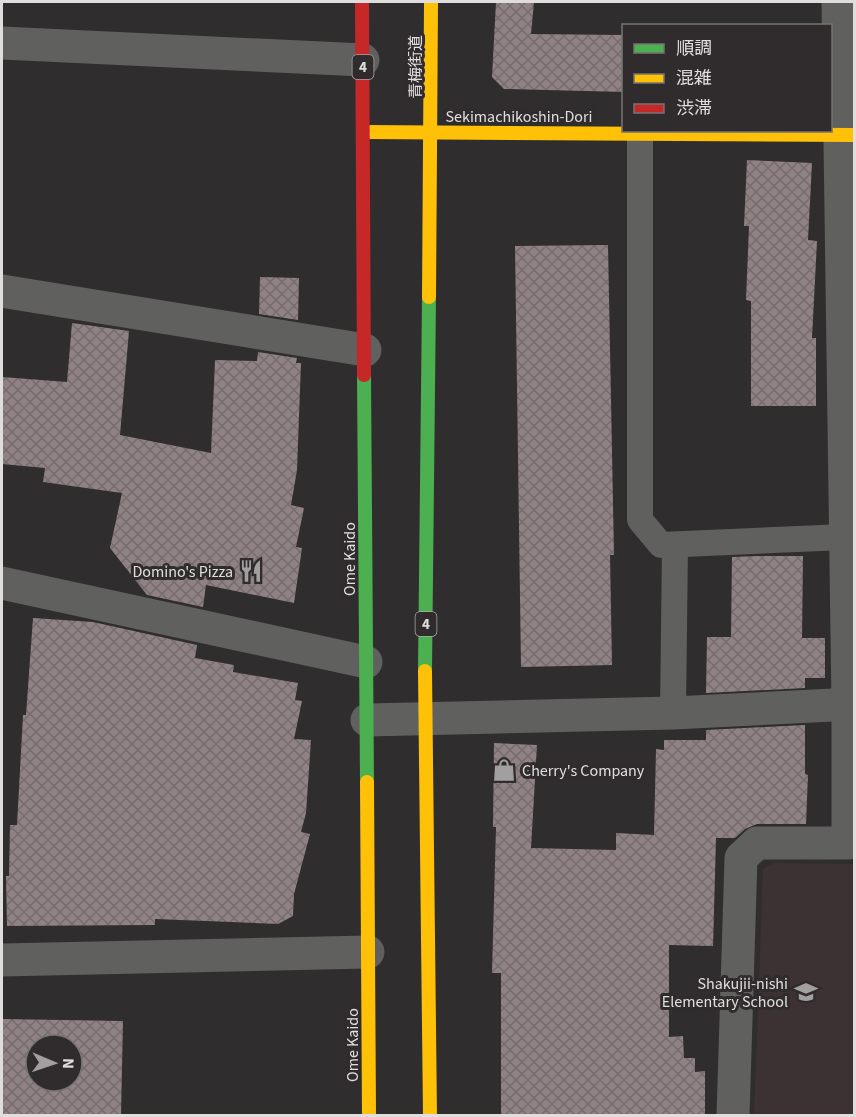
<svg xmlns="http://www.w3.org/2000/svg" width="856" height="1117" font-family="'Source Sans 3','Noto Sans JP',sans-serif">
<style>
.built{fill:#3c3133}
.building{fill:url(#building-cross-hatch);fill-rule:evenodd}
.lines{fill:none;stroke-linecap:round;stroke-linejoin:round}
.lane{stroke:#60605f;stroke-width:26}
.street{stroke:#60605f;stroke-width:33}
.fast{stroke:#4caf50;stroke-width:14}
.slow{stroke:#ffc107;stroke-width:14}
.jam{stroke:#c62828;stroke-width:14}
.labels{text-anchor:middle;stroke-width:6;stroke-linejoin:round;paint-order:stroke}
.shield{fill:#302c2d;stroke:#aba8a8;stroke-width:1.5}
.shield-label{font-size:15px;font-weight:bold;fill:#e0dddd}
.street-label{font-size:16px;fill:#e0dddd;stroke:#302c2d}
.poi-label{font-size:16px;fill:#e0dddd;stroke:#302c2d;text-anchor:end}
</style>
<defs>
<pattern id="building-cross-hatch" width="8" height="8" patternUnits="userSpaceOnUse" patternTransform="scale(1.5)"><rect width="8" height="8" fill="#908284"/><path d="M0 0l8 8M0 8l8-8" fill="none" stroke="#756c6d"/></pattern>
</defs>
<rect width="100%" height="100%" fill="#2f2d2e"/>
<polygon class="built" points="774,863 854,864 854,1115 754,1115 763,869"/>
<g class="building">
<polygon points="496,2 534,2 531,34 624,35 624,92 504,89 492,77"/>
<polygon points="747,160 812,163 808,240 817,241 812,338 816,338 816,406 751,406 751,301 746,300 749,226 744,226"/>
<polygon points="608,245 614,555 610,555 612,665 521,667 515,246"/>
<polygon points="260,277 299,278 298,320 259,314"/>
<polygon points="72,323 129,331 120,435 211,453 215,360 257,361 258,352 297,358 296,363 301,363 297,470 291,505 304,508 296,547 302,548 294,603 206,585 203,607 147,595 110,548 122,493 43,482 45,468 2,464 2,377 67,382"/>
<polygon points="758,556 803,556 802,638 825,638 825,678 805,678 805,688 706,693 707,637 731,637 732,557"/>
<polygon points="33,618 93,622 197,645 195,658 234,665 233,672 298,683 295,700 302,701 294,739 311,740 306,813 301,832 310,834 294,894 293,916 278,924 155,919 155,925 7,926 6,876 9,876 10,825 17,825 23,715 26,715"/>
<polygon points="805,725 805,774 808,775 806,824 757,824 745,829 735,838 716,838 713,946 669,945 669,1037 683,1036 684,1058 695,1058 695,1072 705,1071 705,1116 501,1116 501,973 492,973 496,827 493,827 494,743 537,745 531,848 616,850 616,833 654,835 656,749 664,750 664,740 706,740 706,730"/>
<path d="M2,1019L123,1021L121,1116H2ZM36,1045H72V1081H36Z"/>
</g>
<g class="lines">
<g class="lane">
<polyline points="640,133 640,520 661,545 845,537"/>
<polyline points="673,713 675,545"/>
</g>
<g class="street">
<polyline points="2,43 363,60"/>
<polyline points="2,291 365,350"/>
<polyline points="2,583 366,662"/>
<polyline points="367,720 673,713 854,704"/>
<polyline points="2,960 368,952"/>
<polyline points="733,1116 741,858 757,843 848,843 848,704 838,2"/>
</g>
<g class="fast">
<polyline points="364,375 367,782"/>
<polyline points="425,671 429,297"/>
</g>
<g class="slow">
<polyline points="364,132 854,135"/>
<polyline points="429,297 431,2"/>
<polyline points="425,671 430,1116"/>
<polyline points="367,782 369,1116"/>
</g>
<polyline class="jam" points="362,2 364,375"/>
</g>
<defs>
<g id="restaurant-bare" transform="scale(1.8)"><path d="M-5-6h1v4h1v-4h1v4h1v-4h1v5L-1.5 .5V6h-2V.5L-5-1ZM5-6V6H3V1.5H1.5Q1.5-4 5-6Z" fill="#a29fa0" stroke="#302c2d" stroke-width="2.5" paint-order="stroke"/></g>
<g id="shop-bare" transform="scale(1.8)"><path d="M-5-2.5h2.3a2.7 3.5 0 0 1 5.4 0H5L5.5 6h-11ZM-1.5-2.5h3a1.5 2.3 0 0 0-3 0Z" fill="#a29fa0" stroke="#302c2d" stroke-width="2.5" paint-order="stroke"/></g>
<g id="school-bare" transform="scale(1.8)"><path d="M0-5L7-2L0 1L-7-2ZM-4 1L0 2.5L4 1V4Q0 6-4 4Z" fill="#a29fa0" stroke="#302c2d" stroke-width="2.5" paint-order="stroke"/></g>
</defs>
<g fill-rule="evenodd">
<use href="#restaurant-bare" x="251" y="571"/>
<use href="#shop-bare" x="504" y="770"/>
<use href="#school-bare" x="806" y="992"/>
</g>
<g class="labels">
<g class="shield">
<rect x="352.5" y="55" width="21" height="24" rx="4.5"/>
<rect x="415.5" y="612" width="21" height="24" rx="4.5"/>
</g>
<g class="shield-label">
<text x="363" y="72">4</text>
<text x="426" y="629">4</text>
</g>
<g class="street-label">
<text transform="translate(415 67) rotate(-90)" y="6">青梅街道</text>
<text x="519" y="122">Sekimachikoshin-Dori</text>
<text transform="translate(349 559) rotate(-90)" y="6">Ome Kaido</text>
<text transform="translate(352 1045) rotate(-90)" y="6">Ome Kaido</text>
</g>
<g class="poi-label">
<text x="233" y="577">Domino's Pizza</text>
<text x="522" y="776" text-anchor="start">Cherry's Company</text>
<text x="788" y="989">Shakujii-nishi<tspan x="788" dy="18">Elementary School</tspan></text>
</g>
</g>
<rect width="856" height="1117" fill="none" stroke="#e0dddd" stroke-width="6"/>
<rect x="622" y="24" width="210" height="108" fill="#302c2d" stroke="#767373" stroke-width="1.5"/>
<rect x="634" y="44" width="30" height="9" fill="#4caf50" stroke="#767373" stroke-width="1.5"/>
<text x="676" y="54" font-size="18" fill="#e0dddd">順調</text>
<rect x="634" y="74" width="30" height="9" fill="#ffc107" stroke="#767373" stroke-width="1.5"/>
<text x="676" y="84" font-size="18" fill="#e0dddd">混雑</text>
<rect x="634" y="104" width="30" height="9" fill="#c62828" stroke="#767373" stroke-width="1.5"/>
<text x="676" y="114" font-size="18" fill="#e0dddd">渋滞</text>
<g transform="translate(54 1063) rotate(92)"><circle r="28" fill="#302c2d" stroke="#767373" stroke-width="1.5"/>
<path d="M0-4.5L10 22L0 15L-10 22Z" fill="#a29fa0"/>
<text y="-9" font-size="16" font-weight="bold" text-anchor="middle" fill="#e0dddd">N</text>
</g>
</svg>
